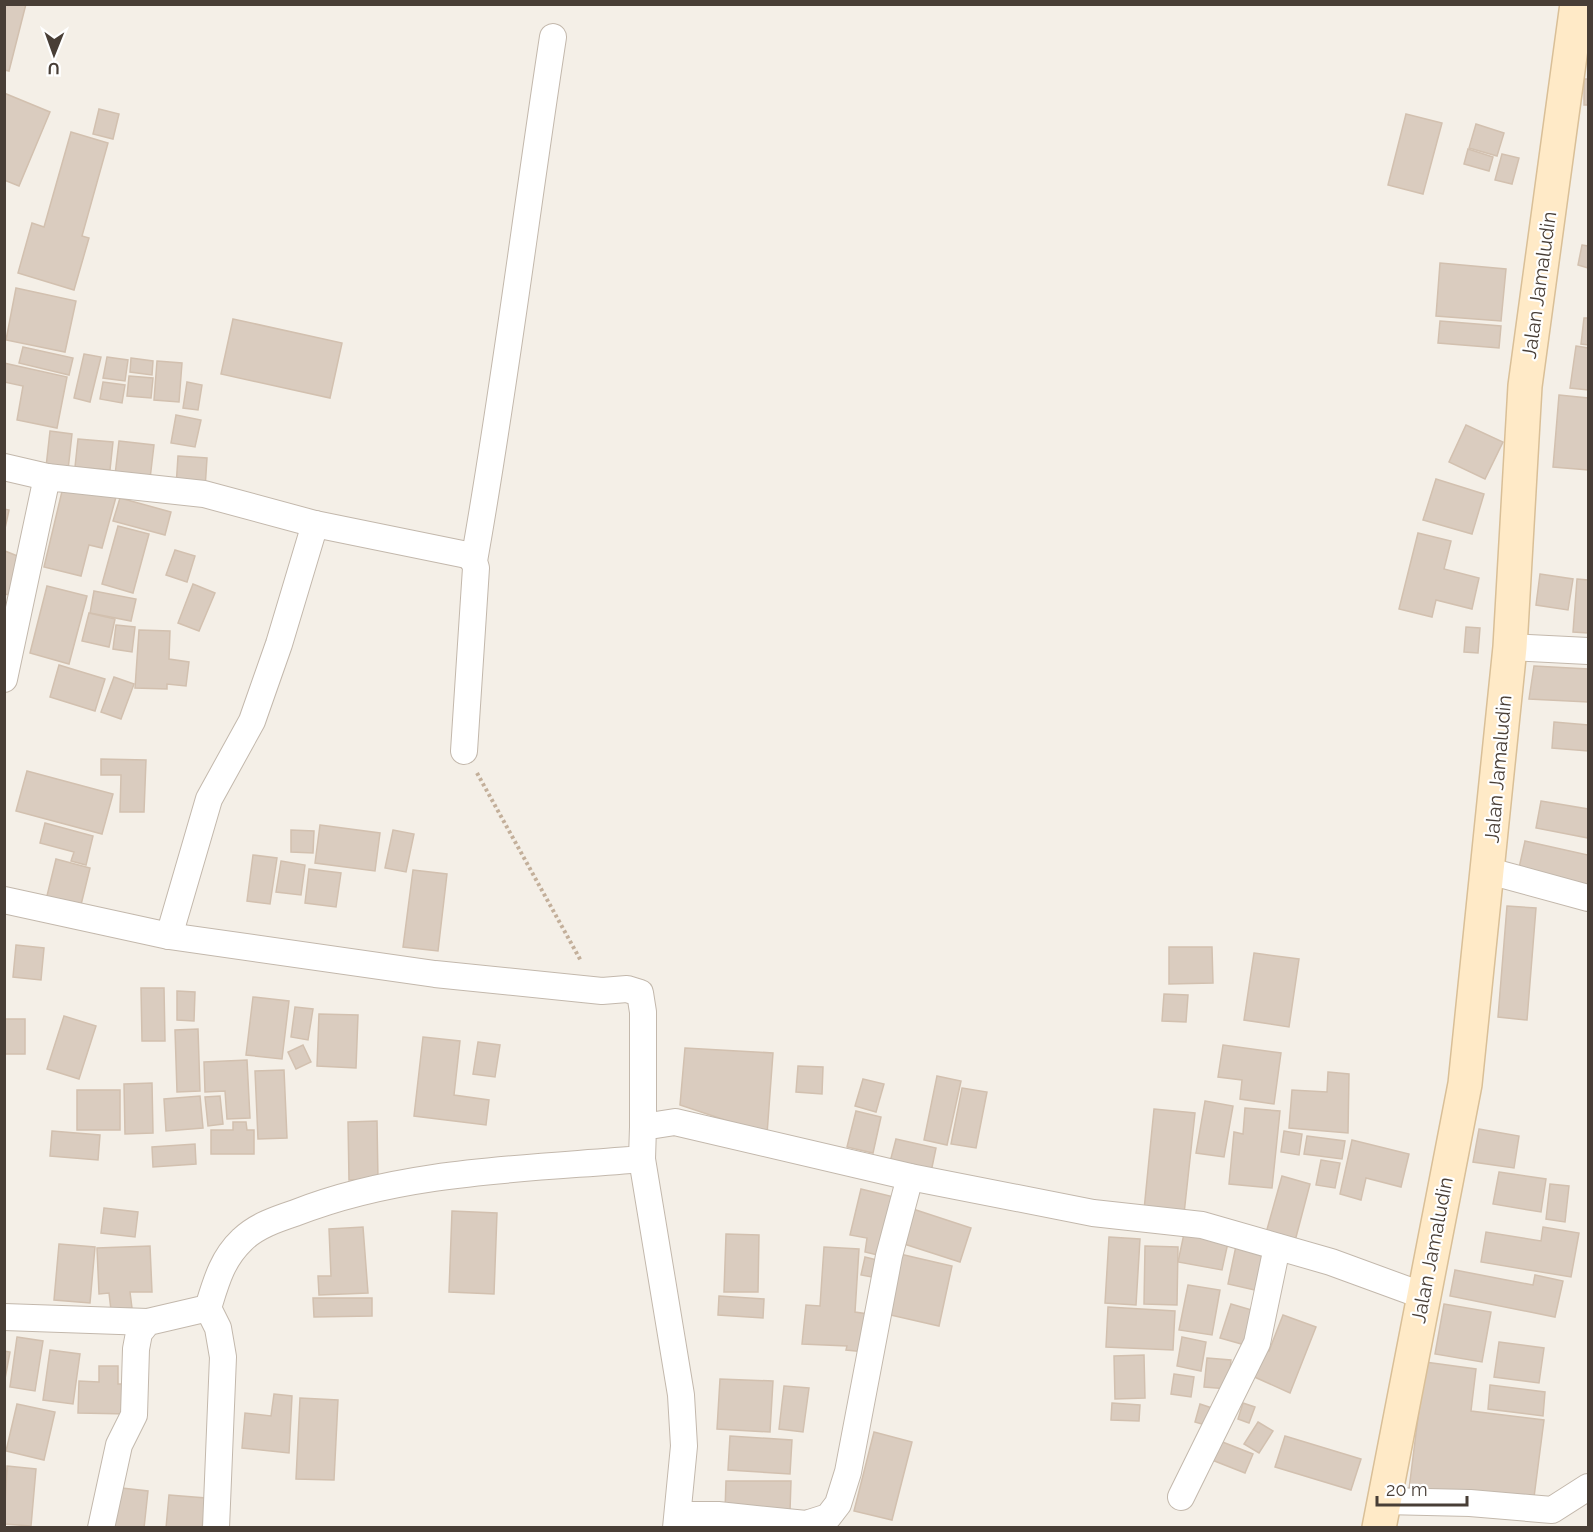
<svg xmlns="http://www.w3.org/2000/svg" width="1593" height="1532" font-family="Raleway,sans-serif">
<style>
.building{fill:#daccbf;stroke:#d2c0af;stroke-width:1.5}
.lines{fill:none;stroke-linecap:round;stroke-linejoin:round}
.street-casing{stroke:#c3b8ac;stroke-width:28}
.secondary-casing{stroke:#d9bf97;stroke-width:36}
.path{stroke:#c3af9a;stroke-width:4;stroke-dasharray:3 3;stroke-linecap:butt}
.street{stroke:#fff;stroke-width:26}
.secondary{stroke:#ffeac7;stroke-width:33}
.labels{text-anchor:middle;stroke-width:4.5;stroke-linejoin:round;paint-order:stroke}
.street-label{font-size:20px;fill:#483e36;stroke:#fff}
</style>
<rect width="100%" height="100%" fill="#f4efe7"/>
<g class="building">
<polygon points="4,4 26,4 9,71 4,70"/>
<rect x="1584" y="79" width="4" height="26"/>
<polygon points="4,93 50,112 19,186 4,180"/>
<polygon points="99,109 119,114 113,139 93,134"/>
<polygon points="1406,114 1442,123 1423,194 1388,185"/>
<polygon points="1476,124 1504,133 1497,156 1469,148"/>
<polygon points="71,132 108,143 82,236 89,238 74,290 18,273 32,223 44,227"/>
<polygon points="1468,149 1493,157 1489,171 1464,164"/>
<polygon points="1502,154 1519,158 1512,184 1495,180"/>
<polygon points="1582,245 1588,246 1588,268 1578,265"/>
<polygon points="1440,263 1506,269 1501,321 1436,316"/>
<polygon points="16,288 76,301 65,352 6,340"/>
<polygon points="1584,318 1588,318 1588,345 1581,344"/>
<polygon points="233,319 342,343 330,398 221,374"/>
<polygon points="1440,321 1501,326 1499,348 1438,343"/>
<polygon points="1576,346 1588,348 1588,390 1570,388"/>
<polygon points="23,347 73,358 69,375 19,363"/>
<polygon points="84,354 101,357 90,402 74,398"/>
<polygon points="107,357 128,360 125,381 103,378"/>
<polygon points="131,358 153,361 152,375 130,372"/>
<polygon points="157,361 182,363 179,402 154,400"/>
<polygon points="4,363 67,377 57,428 17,420 23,386 4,382"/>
<polygon points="129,376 153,378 151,398 127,396"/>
<polygon points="103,382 125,385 122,403 100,399"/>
<polygon points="187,382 202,385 198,410 183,408"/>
<polygon points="1559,395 1588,398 1588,470 1553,467"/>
<polygon points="176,415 201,420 195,447 171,443"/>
<polygon points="1466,425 1503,442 1485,479 1449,462"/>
<polygon points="50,431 72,434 68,470 46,467"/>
<polygon points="78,439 113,442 110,470 75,467"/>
<polygon points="119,441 154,445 150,479 115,475"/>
<polygon points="178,456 207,458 205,489 176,487"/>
<polygon points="1436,479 1484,494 1472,534 1423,520"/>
<polygon points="64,483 116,497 102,548 89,545 81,576 44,567"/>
<polygon points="120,498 171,512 165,535 113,521"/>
<polygon points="4,509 9,510 4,533"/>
<polygon points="118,526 149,534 133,593 102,584"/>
<polygon points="1418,533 1451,541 1444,569 1479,578 1472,609 1436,600 1432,617 1399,609"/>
<polygon points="175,550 195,556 187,582 166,575"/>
<polygon points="5,551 20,557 10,595 4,594"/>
<polygon points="1540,574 1573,579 1568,610 1536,605"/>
<polygon points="1577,579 1588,580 1588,633 1573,632"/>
<polygon points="193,584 215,593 199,631 178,623"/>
<polygon points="47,586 87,596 69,664 30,653"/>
<polygon points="94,591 136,599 131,621 90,613"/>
<polygon points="89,613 115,619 109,647 82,641"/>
<polygon points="116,625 135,627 132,652 113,649"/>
<polygon points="1466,627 1480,628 1478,653 1464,652"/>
<polygon points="139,630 170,631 169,659 189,662 186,686 167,684 167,689 135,688"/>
<polygon points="59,665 105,679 95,711 50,697"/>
<polygon points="1534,666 1588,669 1588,702 1529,699"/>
<polygon points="114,677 134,684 121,719 101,712"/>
<polygon points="1554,722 1588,725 1588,751 1552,748"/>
<polygon points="101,759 146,760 144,812 120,812 121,775 101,775"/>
<polygon points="27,771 113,794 102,834 16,811"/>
<polygon points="1541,801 1588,809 1588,838 1536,828"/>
<polygon points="45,823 93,836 86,865 71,861 74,852 40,843"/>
<polygon points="320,825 380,833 375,871 315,863"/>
<polygon points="291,830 314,831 313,853 291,852"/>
<polygon points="393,830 414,834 406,872 385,868"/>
<polygon points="1525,841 1588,855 1588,892 1517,877"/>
<polygon points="253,855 277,858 270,904 247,901"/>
<polygon points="56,859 90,868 79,913 45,904"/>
<polygon points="281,861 305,865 301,895 276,892"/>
<polygon points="309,869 341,873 336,907 305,903"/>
<polygon points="413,870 447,874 438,951 403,947"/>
<polygon points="1507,906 1536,908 1527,1020 1498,1017"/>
<polygon points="16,945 44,948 41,980 13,977"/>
<polygon points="1169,947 1212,947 1213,983 1169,984"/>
<polygon points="1254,953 1299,959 1289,1027 1244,1020"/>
<polygon points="141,988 164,988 165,1041 142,1041"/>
<polygon points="177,991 195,992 194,1021 177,1020"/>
<polygon points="1164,994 1188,995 1186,1022 1162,1021"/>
<polygon points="253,997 289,1001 282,1059 246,1055"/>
<polygon points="295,1007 313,1009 308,1040 291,1037"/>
<polygon points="319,1014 358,1015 356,1068 317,1066"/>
<polygon points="64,1016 96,1026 79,1079 47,1069"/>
<rect x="4" y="1019" width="21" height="35"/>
<polygon points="198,1029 200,1091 177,1092 175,1030"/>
<polygon points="423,1037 460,1041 454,1095 489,1100 486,1125 414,1116"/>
<polygon points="478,1042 500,1045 495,1077 473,1074"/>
<polygon points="303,1045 311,1062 296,1069 288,1052"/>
<polygon points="1223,1045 1281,1053 1274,1104 1240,1099 1242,1080 1218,1077"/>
<polygon points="685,1048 773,1053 767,1134 680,1105"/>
<polygon points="247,1060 250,1118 227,1119 225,1091 205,1092 204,1062"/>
<polygon points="798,1066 823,1067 822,1094 796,1092"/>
<polygon points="284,1070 287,1138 258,1139 255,1071"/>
<polygon points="1328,1072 1349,1074 1348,1133 1289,1128 1292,1090 1327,1092"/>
<polygon points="937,1076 961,1081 947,1145 924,1140"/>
<polygon points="863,1079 884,1084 876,1112 855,1106"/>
<polygon points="152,1083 153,1133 125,1134 124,1084"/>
<polygon points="962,1088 987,1092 976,1148 951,1144"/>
<rect x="77" y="1090" width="43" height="40"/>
<polygon points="200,1096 203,1128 166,1131 164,1099"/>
<polygon points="220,1096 223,1124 208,1126 205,1097"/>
<polygon points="1205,1101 1233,1106 1224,1157 1196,1153"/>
<polygon points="1245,1108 1280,1111 1272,1188 1229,1184 1234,1132 1243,1134"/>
<polygon points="1154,1109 1195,1113 1184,1214 1144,1210"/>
<polygon points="856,1111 881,1117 873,1153 847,1147"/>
<polygon points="377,1121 378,1180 349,1180 348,1122"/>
<polygon points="233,1122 246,1122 247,1130 254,1130 254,1154 211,1154 211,1130 233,1130"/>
<polygon points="1479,1129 1519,1136 1514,1168 1473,1162"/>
<polygon points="52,1131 100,1135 98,1160 50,1156"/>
<polygon points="1284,1131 1302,1134 1299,1155 1281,1152"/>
<polygon points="1307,1136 1345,1141 1342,1159 1304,1154"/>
<polygon points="896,1139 936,1148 931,1172 890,1162"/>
<polygon points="1352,1140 1409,1154 1401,1187 1366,1178 1361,1200 1340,1194"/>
<polygon points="195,1144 196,1164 153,1167 152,1147"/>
<polygon points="1321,1160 1340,1163 1335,1188 1316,1185"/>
<polygon points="1499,1172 1546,1179 1541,1212 1493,1204"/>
<polygon points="1282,1176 1310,1184 1295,1241 1266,1233"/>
<polygon points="1550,1184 1569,1186 1565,1222 1546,1219"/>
<polygon points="861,1189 898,1198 882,1256 865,1252 867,1238 850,1235"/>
<polygon points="104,1208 138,1212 135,1237 101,1233"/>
<polygon points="913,1209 971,1228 960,1262 901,1243"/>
<polygon points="452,1211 497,1213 494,1294 449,1292"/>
<polygon points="363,1227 368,1293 319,1295 318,1276 331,1276 329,1229"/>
<polygon points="1543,1227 1579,1233 1571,1277 1481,1262 1486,1232 1541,1241"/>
<polygon points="1185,1229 1229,1238 1222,1270 1178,1262"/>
<polygon points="726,1234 759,1235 758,1292 724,1292"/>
<polygon points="1109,1237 1140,1239 1136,1305 1105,1303"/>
<polygon points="59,1244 95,1247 90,1303 54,1300"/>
<polygon points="150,1246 152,1292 130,1292 132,1308 111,1310 109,1293 99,1294 97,1248"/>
<polygon points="1145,1246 1178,1247 1177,1305 1144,1304"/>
<polygon points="1236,1246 1272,1253 1264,1292 1228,1284"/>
<polygon points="824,1247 859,1249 855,1312 868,1314 865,1352 846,1350 847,1346 802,1344 806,1305 820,1306"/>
<polygon points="900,1254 952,1266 939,1326 886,1314"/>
<polygon points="865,1257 881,1261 877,1278 861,1275"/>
<polygon points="1455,1270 1533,1285 1535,1275 1563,1281 1555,1317 1450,1296"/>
<polygon points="1188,1285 1220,1290 1212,1335 1179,1330"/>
<polygon points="719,1296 764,1299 763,1318 718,1315"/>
<polygon points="313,1298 372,1298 372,1316 314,1317"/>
<polygon points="1231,1304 1255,1311 1245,1345 1220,1338"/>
<polygon points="1444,1304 1491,1312 1482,1362 1435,1354"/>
<polygon points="1108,1307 1175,1311 1173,1350 1106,1347"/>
<polygon points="1283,1315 1316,1327 1290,1393 1250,1375 1258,1348 1269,1351"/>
<polygon points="17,1337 43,1341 35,1391 10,1387"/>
<polygon points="1182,1337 1206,1342 1201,1371 1177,1366"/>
<polygon points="1499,1342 1544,1348 1539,1383 1494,1377"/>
<polygon points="50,1350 80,1354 73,1404 43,1400"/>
<polygon points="4,1351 10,1352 4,1384"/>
<polygon points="1144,1355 1145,1398 1115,1399 1114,1356"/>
<polygon points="1207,1358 1231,1360 1228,1389 1204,1387"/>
<polygon points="1425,1362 1476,1369 1471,1411 1544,1420 1533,1505 1409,1489"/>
<polygon points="99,1366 118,1366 118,1384 130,1384 129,1414 78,1413 79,1381 99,1382"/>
<polygon points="1174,1374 1194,1377 1191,1397 1171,1394"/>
<polygon points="720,1379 773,1381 770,1432 717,1429"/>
<polygon points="1490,1385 1545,1392 1543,1416 1488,1409"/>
<polygon points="784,1386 809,1388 803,1432 779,1429"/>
<polygon points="274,1394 292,1396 289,1453 242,1448 245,1413 271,1416"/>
<polygon points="300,1398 338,1400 334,1480 296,1479"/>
<polygon points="1112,1403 1140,1405 1139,1421 1111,1420"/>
<polygon points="1243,1403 1255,1407 1249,1423 1238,1419"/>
<polygon points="17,1404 55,1412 44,1460 6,1451"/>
<polygon points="1200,1404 1218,1410 1212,1427 1195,1422"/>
<polygon points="1258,1422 1273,1431 1259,1453 1244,1444"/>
<polygon points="874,1432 912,1442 892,1520 854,1511"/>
<polygon points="730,1436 792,1440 790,1474 728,1470"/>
<polygon points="1285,1436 1361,1459 1351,1490 1275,1467"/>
<polygon points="1220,1441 1253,1454 1245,1473 1212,1460"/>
<polygon points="7,1466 36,1469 31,1526 4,1524"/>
<polygon points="726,1481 791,1481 790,1511 725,1511"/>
<polygon points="113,1487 148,1491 144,1528 109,1528"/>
<polygon points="169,1495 206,1498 202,1528 166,1528"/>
</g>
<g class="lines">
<g class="street-casing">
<g id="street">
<polyline points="4,467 47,477"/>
<polyline points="1510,647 1588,651"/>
<polyline points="4,679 47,477 204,494 315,524 467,555 474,561"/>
<path d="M464,751L476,568L474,561C505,387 526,212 553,37"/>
<polyline points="1489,871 1588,898"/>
<polyline points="4,900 169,936 435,974 602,991 627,989 640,993 643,1012 643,1127"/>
<polyline points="169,936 209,799 252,721 279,644 315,524"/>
<polyline points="642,1159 681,1395 684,1446 676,1528"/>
<polyline points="208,1308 218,1328 223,1357 216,1528"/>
<polyline points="4,1317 148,1322"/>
<polyline points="1181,1497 1257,1343 1277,1247"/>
<polyline points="1384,1501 1470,1503 1552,1510 1588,1487"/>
<polyline points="679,1515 718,1515 806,1524 828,1517 838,1504 848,1472 889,1256 910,1177"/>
<path d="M101,1528L119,1445L134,1415L136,1349L139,1333L148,1322L208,1308C216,1282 222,1259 242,1240C256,1226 277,1219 295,1213C404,1170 527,1169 642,1159L643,1127L675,1122L910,1177L1093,1213L1202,1225L1331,1262L1424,1296"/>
</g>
</g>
<g class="secondary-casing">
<polyline id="secondary" points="1379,1528 1465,1084 1510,647 1525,386 1577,4"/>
</g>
<polyline class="path" points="477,773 581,961"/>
<use href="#street" class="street"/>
<use href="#secondary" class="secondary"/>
</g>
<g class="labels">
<g class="street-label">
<text transform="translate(1539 285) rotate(-82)" y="7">Jalan Jamaludin</text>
<text transform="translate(1498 769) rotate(-85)" y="7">Jalan Jamaludin</text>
<text transform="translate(1432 1250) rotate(-79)" y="7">Jalan Jamaludin</text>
</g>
</g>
<rect width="1593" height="1532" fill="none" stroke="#483e36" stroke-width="12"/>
<g transform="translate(54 54) rotate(181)" stroke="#ffffff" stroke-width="4.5" paint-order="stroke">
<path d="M0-4.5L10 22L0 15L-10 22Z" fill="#483e36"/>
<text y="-9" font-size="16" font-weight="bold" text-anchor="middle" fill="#483e36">U</text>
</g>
<path d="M1377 1496v9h90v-9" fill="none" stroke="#483e36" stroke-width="3"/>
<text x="1386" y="1496" font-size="18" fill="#483e36" stroke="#ffffff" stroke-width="4.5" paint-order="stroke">20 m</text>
</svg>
